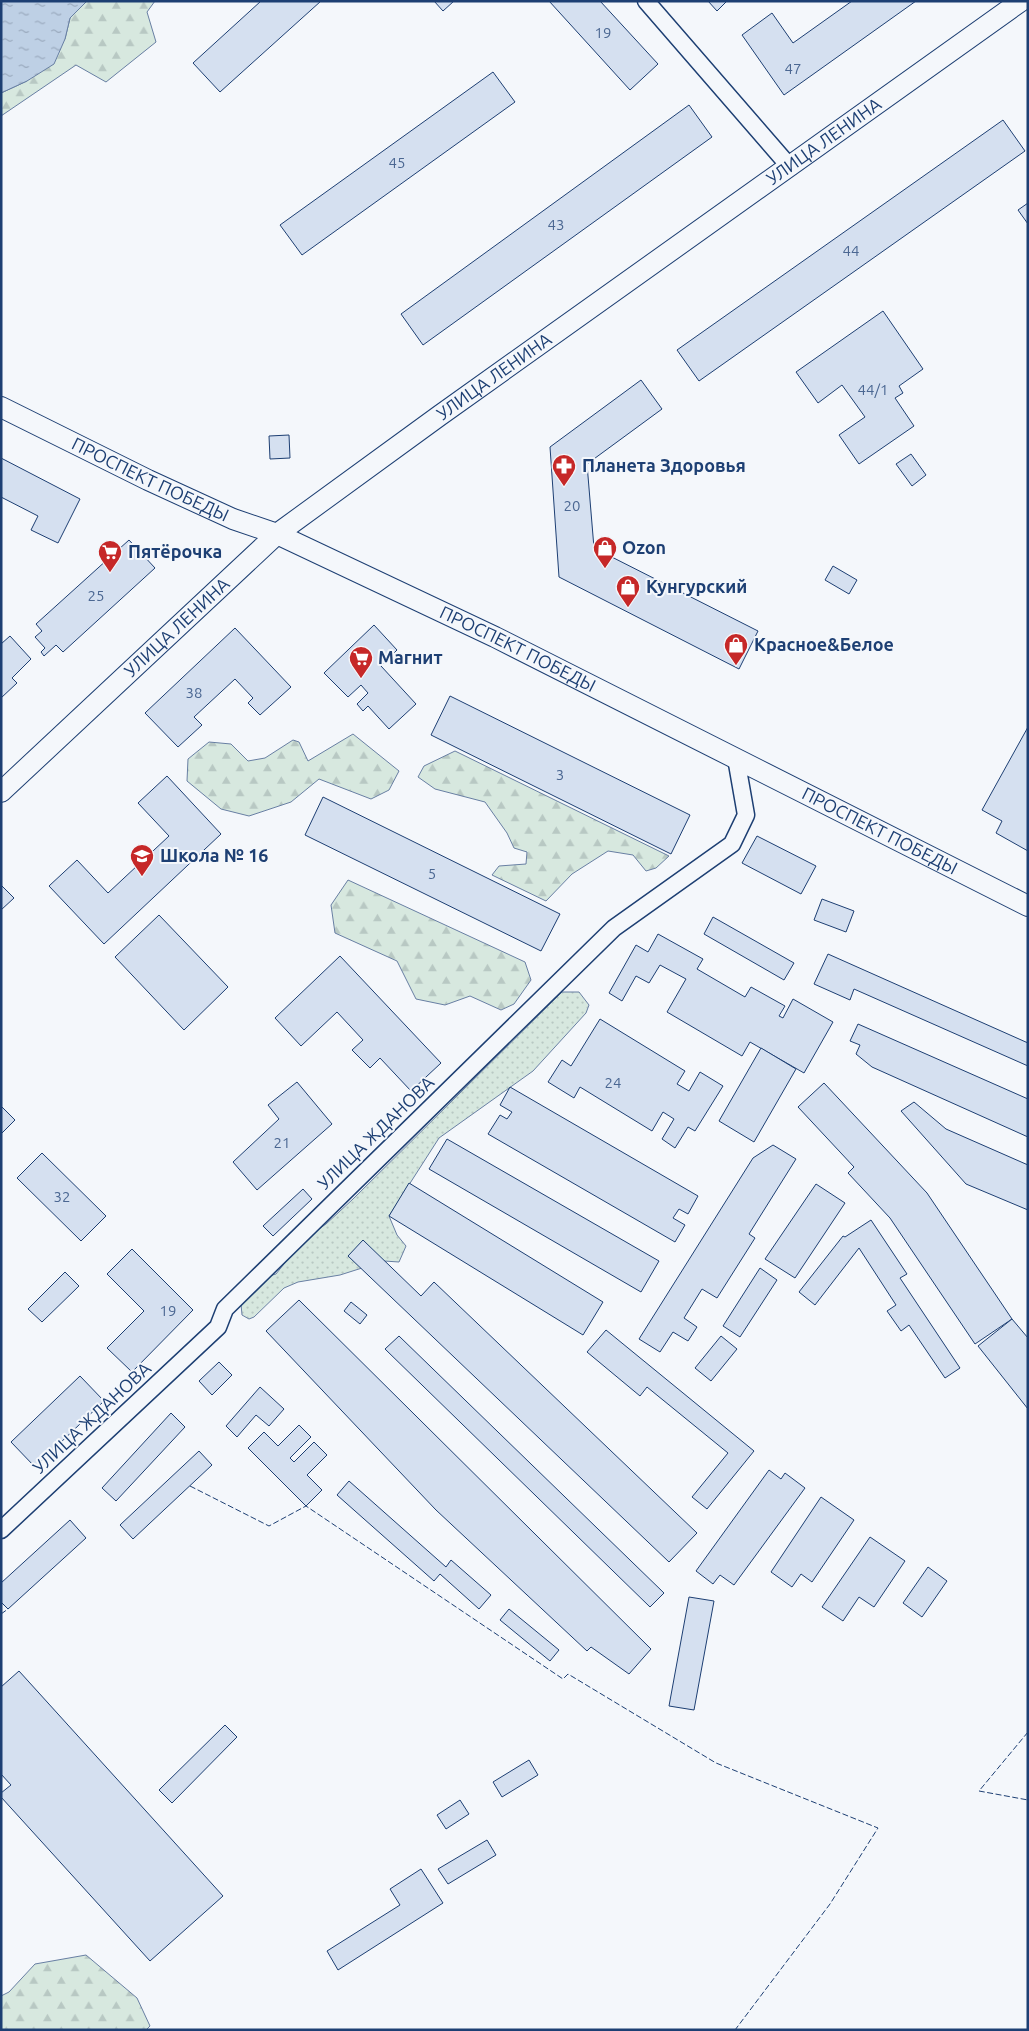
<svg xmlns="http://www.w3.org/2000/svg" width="1029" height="2031" font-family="Ubuntu,sans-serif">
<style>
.grass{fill:url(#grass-dots);stroke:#687fa3}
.forest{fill:url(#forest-firs);stroke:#687fa3}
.water{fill:url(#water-ripples);stroke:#687fa3}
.building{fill:#d5e0f0;stroke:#1d3f73}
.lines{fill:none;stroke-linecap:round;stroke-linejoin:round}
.minor-casing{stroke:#1d3f73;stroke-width:19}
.tertiary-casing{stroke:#1d3f73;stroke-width:22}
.minor{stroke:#f4f7fb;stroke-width:16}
.tertiary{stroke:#f4f7fb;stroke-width:20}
.fence{stroke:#1d3f73;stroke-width:1;stroke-dasharray:6 2.5;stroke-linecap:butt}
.labels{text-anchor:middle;stroke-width:4;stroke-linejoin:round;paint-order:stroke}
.number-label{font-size:15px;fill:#4b6792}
.street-label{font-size:18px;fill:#1d3f73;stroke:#f4f7fb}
.poi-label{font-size:18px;font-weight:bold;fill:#1d3f73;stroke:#f4f7fb;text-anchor:start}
</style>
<defs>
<pattern id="grass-dots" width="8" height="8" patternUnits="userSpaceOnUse" patternTransform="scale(1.25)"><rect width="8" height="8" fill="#d7e8df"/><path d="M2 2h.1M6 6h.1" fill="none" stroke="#b8c8c3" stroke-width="1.8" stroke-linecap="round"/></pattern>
<pattern id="forest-firs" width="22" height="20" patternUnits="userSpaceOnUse" patternTransform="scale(1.25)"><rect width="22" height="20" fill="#d7e8df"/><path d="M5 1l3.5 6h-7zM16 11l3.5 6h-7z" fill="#b8c8c3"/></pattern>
<pattern id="water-ripples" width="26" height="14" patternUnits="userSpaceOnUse" patternTransform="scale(1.25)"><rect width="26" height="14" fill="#bed0e5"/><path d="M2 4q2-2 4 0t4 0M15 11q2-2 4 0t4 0" fill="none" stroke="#9aaabe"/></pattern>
</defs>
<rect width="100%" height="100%" fill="#f4f7fb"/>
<polygon class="grass" points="562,992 579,992 589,1005 586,1013 533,1071 439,1138 389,1216 397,1235 406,1246 399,1262 384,1261 340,1275 298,1282 284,1288 254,1317 249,1319 242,1315 241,1304 262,1278 276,1274 303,1240 326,1224 353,1199"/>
<g class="forest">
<polygon points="87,1 155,1 147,12 156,42 106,82 76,65 1,116 1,93 27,81 65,39 70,18"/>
<polygon points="353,734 399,771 389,790 371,799 319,779 291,802 249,816 221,809 187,781 188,759 209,742 231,744 248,761 265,758 293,740 299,742 308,761"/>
<polygon points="455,751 669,856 656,868 646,871 633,855 608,851 572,874 546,901 492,875 499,866 526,864 527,852 514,848 507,833 485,802 435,789 418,777 424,766"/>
<polygon points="348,880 525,962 531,980 514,1004 501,1010 470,996 445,1005 416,999 397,961 335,933 331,905"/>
<polygon points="86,1955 137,1998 150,2026 146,2030 1,2030 1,1996 9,1992 35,1964"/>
</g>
<polygon class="water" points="1,1 87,1 70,18 65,39 54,64 27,81 1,93"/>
<g class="building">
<polygon points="261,1 321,1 220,92 193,63"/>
<polygon points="434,1 454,1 443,11"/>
<polygon points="549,1 600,1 658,64 630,90"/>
<polygon points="708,1 727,1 717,11"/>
<polygon points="852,1 916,1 784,95 742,35 772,13 793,43"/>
<polygon points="493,72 515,102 302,255 280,225"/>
<polygon points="689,105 712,137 423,345 401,314"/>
<polygon points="1003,120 1025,151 699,381 677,350"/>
<polygon points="1028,203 1028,224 1018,210"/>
<polygon points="883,311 923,369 899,386 903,393 895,398 914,426 859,464 839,435 865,417 842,385 818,403 796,372"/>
<polygon points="641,380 662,409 587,464 594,548 758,631 739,669 559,577 550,447"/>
<polygon points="289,435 290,458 270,459 269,436"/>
<polygon points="911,454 926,475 912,486 896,464"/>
<polygon points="1,458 80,499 58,543 31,530 38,516 1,497"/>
<polygon points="129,540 155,568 63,652 56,645 44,656 41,652 45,648 35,637 42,631 36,624"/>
<polygon points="833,566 857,580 849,594 825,580"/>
<polygon points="374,625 397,650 381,666 416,704 389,729 368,706 363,711 357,704 368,693 361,685 348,697 324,673"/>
<polygon points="235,628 291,687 260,715 248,703 253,698 235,679 194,717 202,725 178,747 145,713"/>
<polygon points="10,636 31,659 12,678 17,683 1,698 1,644"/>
<polygon points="450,696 690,815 671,854 431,735"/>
<polygon points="1028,727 1028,851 996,833 1002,821 982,810"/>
<polygon points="167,776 221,834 104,944 49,886 77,860 108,893 169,836 138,803"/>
<polygon points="323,797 560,914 541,951 305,835"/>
<polygon points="757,836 816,866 801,894 742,863"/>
<polygon points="1,885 14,898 1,910"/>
<polygon points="822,899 854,911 846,932 814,920"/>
<polygon points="159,915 228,987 184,1030 115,957"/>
<polygon points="713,917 794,963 784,980 704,934"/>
<polygon points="658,934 703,959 697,969 745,997 751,987 785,1006 779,1016 783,1018 793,999 833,1022 804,1073 750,1042 742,1056 667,1012 686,979 660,965 649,983 636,976 622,1001 609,993 636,945 648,952"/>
<polygon points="828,954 1028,1043 1028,1066 854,989 850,1000 814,984"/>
<polygon points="340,956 441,1063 411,1091 380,1058 370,1068 352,1050 363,1040 337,1012 301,1046 275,1018"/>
<polygon points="600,1019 685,1071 677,1084 689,1091 700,1072 723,1086 695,1131 688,1127 675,1148 662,1139 674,1119 663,1112 652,1131 580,1087 574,1098 548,1082 562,1060 571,1066"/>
<polygon points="858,1024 1028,1099 1028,1137 872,1067 856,1054 860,1045 850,1041"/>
<polygon points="761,1048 796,1069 754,1142 719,1121"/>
<polygon points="297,1082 332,1124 257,1190 233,1162 279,1119 268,1105"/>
<polygon points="824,1083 927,1193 1012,1319 975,1344 890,1218 848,1173 854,1167 798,1107"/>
<polygon points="510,1087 698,1196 688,1214 679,1209 673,1218 685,1225 675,1242 488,1134 500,1115 507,1119 512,1112 500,1105"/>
<polygon points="914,1102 946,1129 1028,1165 1028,1210 966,1184 901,1111"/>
<polygon points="1,1106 15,1120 1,1134"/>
<polygon points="447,1139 659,1261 641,1292 429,1169"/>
<polygon points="773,1145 796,1159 749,1234 755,1238 717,1298 702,1289 684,1318 697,1327 688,1341 673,1332 660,1352 639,1339 753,1158"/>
<polygon points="42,1153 106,1216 81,1241 17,1178"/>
<polygon points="409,1183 603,1302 583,1335 389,1216"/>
<polygon points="816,1184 845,1203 795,1278 765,1259"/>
<polygon points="303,1189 312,1199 273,1236 263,1226"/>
<polygon points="871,1220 907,1274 900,1278 960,1368 945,1378 909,1325 901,1331 887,1311 896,1305 859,1248 815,1305 799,1292 843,1236 845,1237"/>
<polygon points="363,1240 421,1296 434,1282 697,1533 669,1562 348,1256"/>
<polygon points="132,1249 193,1310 132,1372 107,1348 144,1311 107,1274"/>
<polygon points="760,1268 777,1280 740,1337 723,1326"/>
<polygon points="65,1272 79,1286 42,1322 28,1309"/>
<polygon points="299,1300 651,1649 629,1674 591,1647 587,1651 436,1510 266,1331"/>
<polygon points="351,1302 367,1315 360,1324 344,1311"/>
<polygon points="1012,1319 1028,1338 1028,1409 978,1346"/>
<polygon points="606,1330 754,1451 707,1509 692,1497 728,1453 647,1387 640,1396 587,1352"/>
<polygon points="399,1336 664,1593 650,1607 385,1349"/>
<polygon points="721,1336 737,1349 711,1381 695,1368"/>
<polygon points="219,1362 232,1375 212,1395 199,1381"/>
<polygon points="80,1376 104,1401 35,1467 11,1442"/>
<polygon points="260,1387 284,1409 269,1426 256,1415 237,1437 226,1426"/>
<polygon points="171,1413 185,1427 116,1501 102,1488"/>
<polygon points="299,1425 311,1437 290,1458 294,1462 314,1442 327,1455 307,1475 322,1490 306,1506 248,1448 264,1432 278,1446"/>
<polygon points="199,1451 212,1465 133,1539 120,1525"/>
<polygon points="769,1470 781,1479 785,1473 805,1488 734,1585 720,1575 713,1584 696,1571"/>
<polygon points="349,1481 446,1567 451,1560 491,1595 479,1609 440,1574 434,1581 337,1495"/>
<polygon points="821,1497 854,1520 812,1582 801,1574 792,1587 771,1572"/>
<polygon points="70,1520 86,1538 8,1609 1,1602 1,1583"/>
<polygon points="870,1537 905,1561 874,1607 859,1597 843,1621 822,1607"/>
<polygon points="928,1567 947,1581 922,1617 903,1603"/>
<polygon points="689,1597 714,1601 694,1710 669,1706"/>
<polygon points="509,1609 559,1650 550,1661 500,1620"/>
<polygon points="19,1671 223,1896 150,1961 1,1797 1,1793 11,1785 1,1774 1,1687"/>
<polygon points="225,1725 237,1737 172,1803 159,1790"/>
<polygon points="529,1760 538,1775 502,1797 493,1782"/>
<polygon points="460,1800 469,1814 446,1829 437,1815"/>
<polygon points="487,1840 496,1855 448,1884 438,1869"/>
<polygon points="421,1869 443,1903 338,1970 327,1951 400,1905 390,1889"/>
</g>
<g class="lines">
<g class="minor-casing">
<g id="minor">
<polyline points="646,1 790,167"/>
<polyline points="1,1530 218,1327 225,1309 614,928 732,844 746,815 736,758"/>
</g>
</g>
<g class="tertiary-casing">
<g id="tertiary">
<path id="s1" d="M1,407L148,480L233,519L277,534L495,637L1028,906"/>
<path id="s2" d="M1,792L277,534L439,416L1021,1"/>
</g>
</g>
<use href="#minor" class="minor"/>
<use href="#tertiary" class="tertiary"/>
<g class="fence">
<polyline points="190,1486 269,1526 306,1506 563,1679 568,1674 716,1763 878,1828 830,1904 735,2030"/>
<polyline points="1,1614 8,1609"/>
<polyline points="1028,1732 979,1791 1028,1800"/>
</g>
</g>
<defs>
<g id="pharmacy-pin" transform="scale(1.25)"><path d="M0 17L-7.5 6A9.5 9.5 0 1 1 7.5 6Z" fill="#c62828" stroke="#f4f7fb"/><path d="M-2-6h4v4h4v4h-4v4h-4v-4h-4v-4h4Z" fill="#fff"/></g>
<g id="shop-pin" transform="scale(1.25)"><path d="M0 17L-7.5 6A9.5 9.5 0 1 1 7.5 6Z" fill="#c62828" stroke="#f4f7fb"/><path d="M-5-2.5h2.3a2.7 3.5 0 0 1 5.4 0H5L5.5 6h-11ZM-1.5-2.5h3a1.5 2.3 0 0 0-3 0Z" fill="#fff"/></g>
<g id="supermarket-pin" transform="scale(1.25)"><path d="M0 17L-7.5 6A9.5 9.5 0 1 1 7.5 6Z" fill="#c62828" stroke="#f4f7fb"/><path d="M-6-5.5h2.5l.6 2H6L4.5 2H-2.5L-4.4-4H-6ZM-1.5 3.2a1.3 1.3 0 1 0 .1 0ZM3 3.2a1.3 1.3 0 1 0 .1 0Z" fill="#fff"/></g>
<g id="school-pin" transform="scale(1.25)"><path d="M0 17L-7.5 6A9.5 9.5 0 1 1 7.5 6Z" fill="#c62828" stroke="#f4f7fb"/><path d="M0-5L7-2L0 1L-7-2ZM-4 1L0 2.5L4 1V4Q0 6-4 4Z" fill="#fff"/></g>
</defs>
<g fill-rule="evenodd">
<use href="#pharmacy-pin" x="564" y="466"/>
<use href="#shop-pin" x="605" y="548"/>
<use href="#supermarket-pin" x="110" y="552"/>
<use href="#shop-pin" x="628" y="587"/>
<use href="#shop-pin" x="736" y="645"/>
<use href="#supermarket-pin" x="361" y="658"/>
<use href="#school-pin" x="142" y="856"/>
</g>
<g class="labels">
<g class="number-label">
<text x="603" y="38">19</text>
<text x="793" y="74">47</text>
<text x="397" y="168">45</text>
<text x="556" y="230">43</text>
<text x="851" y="256">44</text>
<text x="873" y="395">44/1</text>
<text x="572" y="511">20</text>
<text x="96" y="601">25</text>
<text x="194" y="698">38</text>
<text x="560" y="780">3</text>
<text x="432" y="879">5</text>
<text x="613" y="1088">24</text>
<text x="282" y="1148">21</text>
<text x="62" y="1202">32</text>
<text x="168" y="1316">19</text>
</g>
<g class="street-label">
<text dy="6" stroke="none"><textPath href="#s2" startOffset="1051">УЛИЦА ЛЕНИНА</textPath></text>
<text dy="6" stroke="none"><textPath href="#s2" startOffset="646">УЛИЦА ЛЕНИНА</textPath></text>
<text dy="6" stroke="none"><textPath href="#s1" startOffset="166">ПРОСПЕКТ ПОБЕДЫ</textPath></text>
<text dy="6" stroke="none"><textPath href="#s2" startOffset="241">УЛИЦА ЛЕНИНА</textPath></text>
<text dy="6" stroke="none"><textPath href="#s1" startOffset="571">ПРОСПЕКТ ПОБЕДЫ</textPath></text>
<text dy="6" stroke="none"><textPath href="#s1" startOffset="976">ПРОСПЕКТ ПОБЕДЫ</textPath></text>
<text transform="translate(376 1133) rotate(-44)" y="6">УЛИЦА ЖДАНОВА</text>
<text transform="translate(92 1418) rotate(-43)" y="6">УЛИЦА ЖДАНОВА</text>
</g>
<g class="poi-label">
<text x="582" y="472">Планета Здоровья</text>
<text x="622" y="554">Ozon</text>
<text x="128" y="558">Пятёрочка</text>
<text x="646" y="593">Кунгурский</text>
<text x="754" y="651">Красное&amp;Белое</text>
<text x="378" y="664">Магнит</text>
<text x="160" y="862">Школа № 16</text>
</g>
</g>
<rect width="1029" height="2031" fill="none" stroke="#1d3f73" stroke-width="5"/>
</svg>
